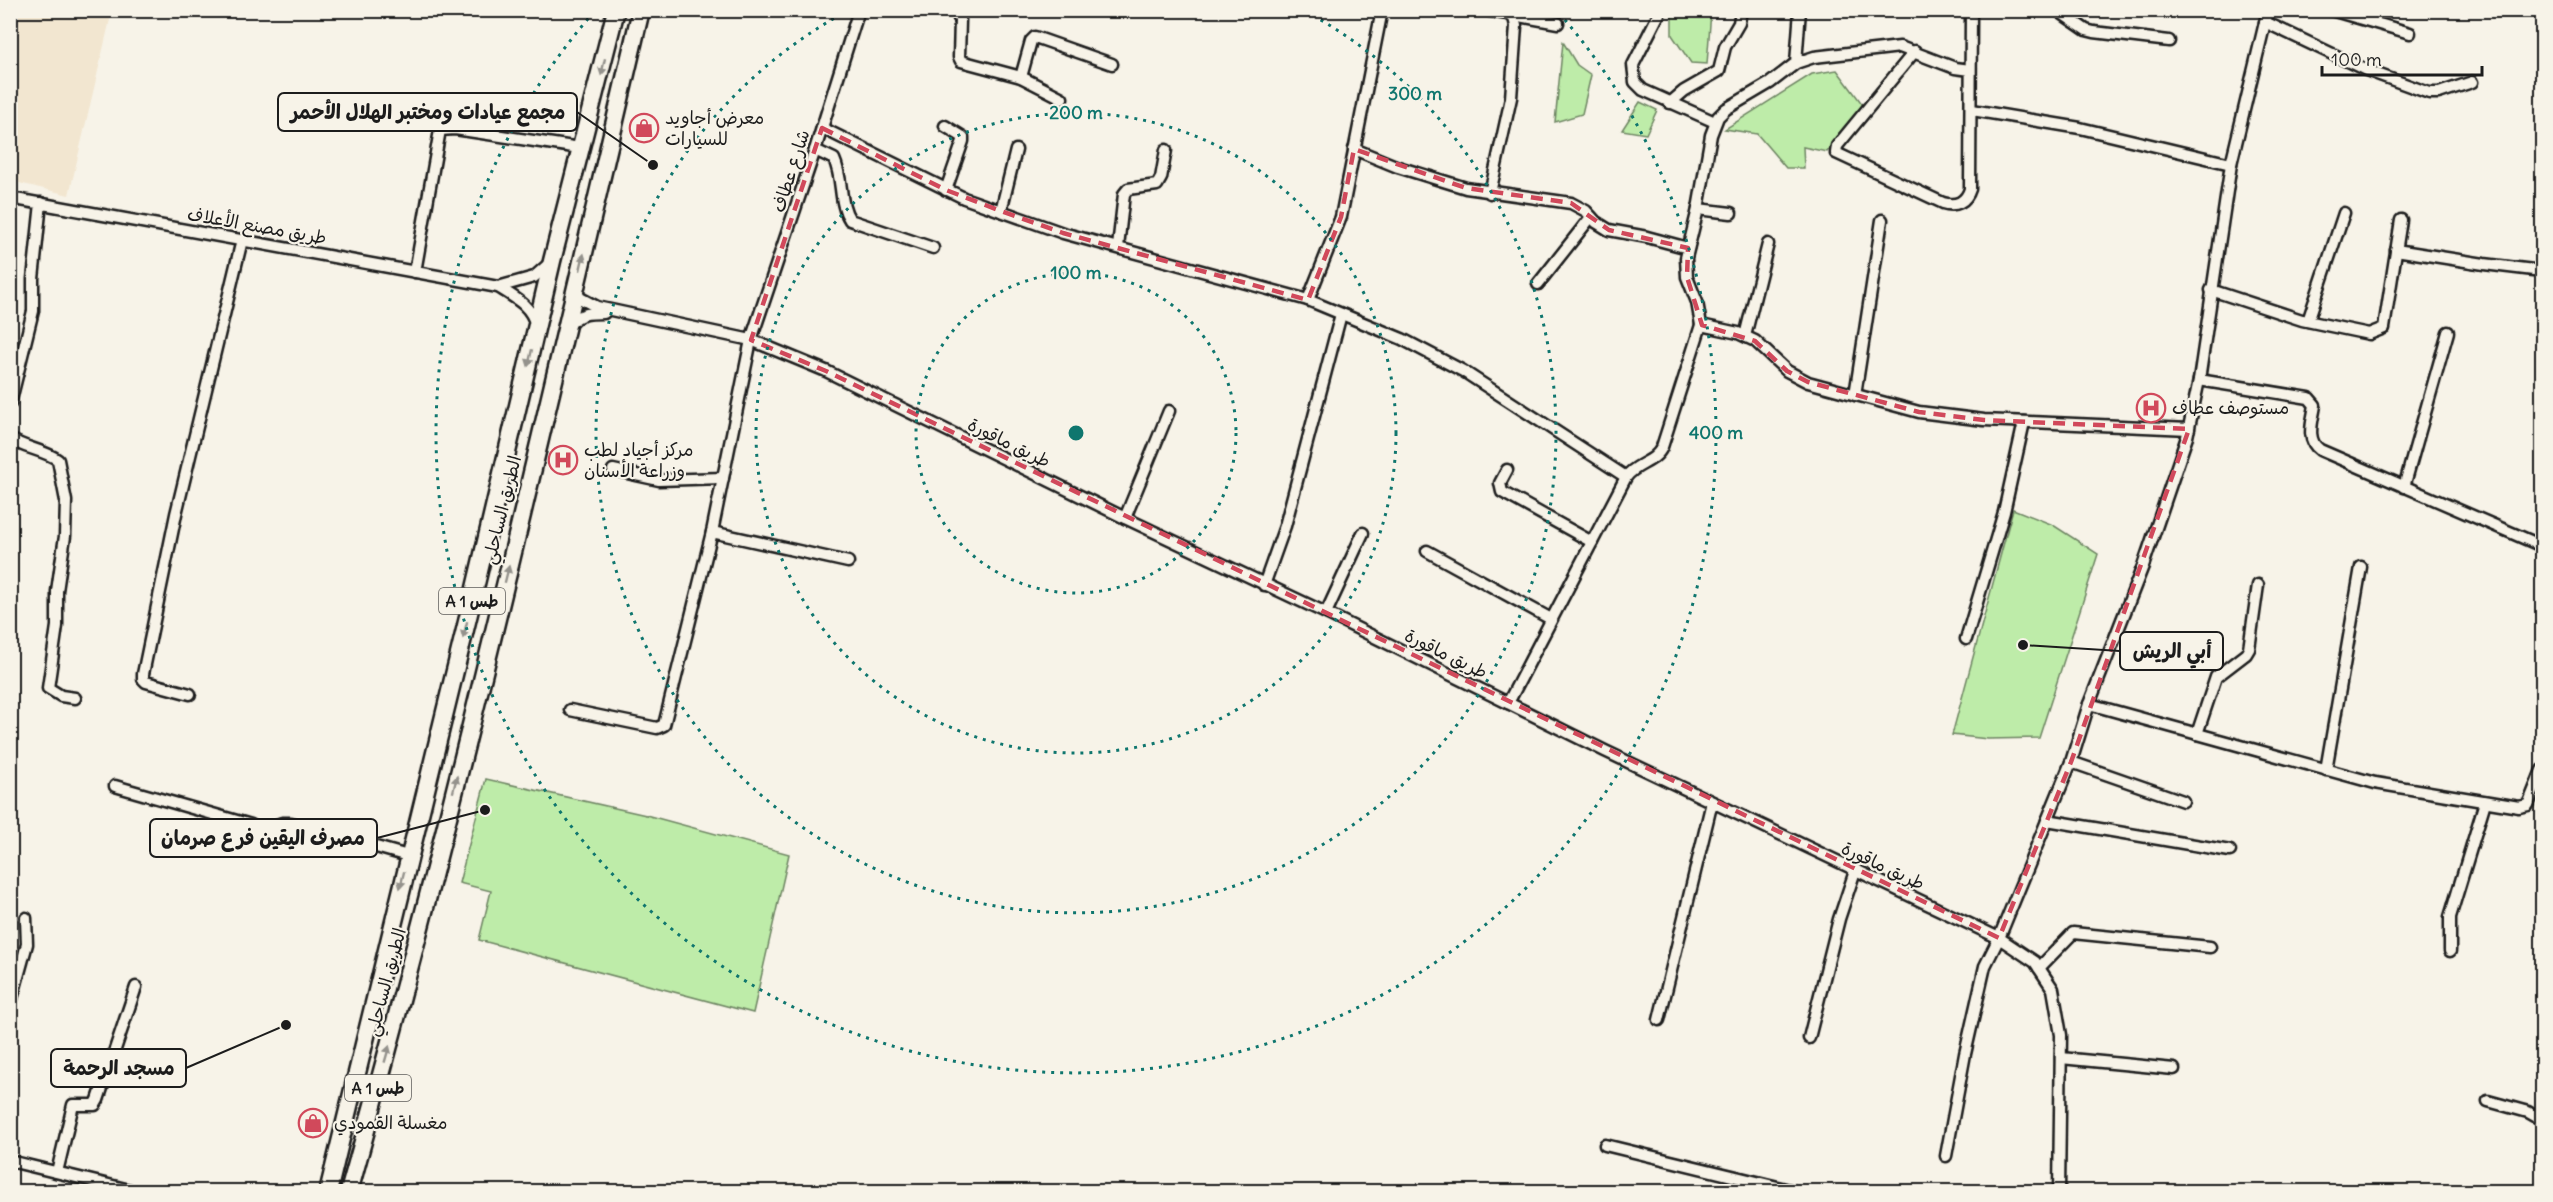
<svg xmlns="http://www.w3.org/2000/svg" width="2553" height="1202" font-family="Delius,'Playpen Sans Arabic',sans-serif">
<style>
.built{fill:#f2e6d0}
.green{fill:#beeca9;stroke:#6d8462;stroke-width:1.5}
.lines{fill:none;stroke-linecap:round;stroke-linejoin:round}
.minor-casing{stroke:#1c1c1c;stroke-width:15}
.highway-casing{stroke:#1c1c1c;stroke-width:21}
.minor{stroke:#f7f3e8;stroke-width:10}
.highway{stroke:#f7f3e8;stroke-width:16}
.oneway{fill:#94928c}
.marked{fill:none;stroke:#d1495b;stroke-width:4.5;stroke-dasharray:12 8;stroke-linejoin:round}
.ring{fill:none;stroke:#0f766e;stroke-width:3;stroke-dasharray:3 6}
.labels{text-anchor:middle;stroke-width:4.5;stroke-linejoin:round;paint-order:stroke}
.shield{fill:#f7f3e8;stroke:#5e5c59;stroke-width:1.5}
.shield-label{font-size:16px;font-weight:bold;fill:#1c1c1c}
.poi-label{font-size:18px;fill:#1c1c1c;stroke:#f7f3e8;text-anchor:start}
.street-label{font-size:18px;fill:#1c1c1c;stroke:#f7f3e8}
.centre{fill:#0f766e;stroke:#f7f3e8;stroke-width:3}
.ring-label{font-size:18px;text-anchor:middle;font-weight:bold;fill:#0f766e;stroke:#f7f3e8;stroke-width:4.5;stroke-linejoin:round;paint-order:stroke}
.leader{fill:none;stroke:#1c1c1c;stroke-width:2}
.callout-dot{fill:#1c1c1c;stroke:#f7f3e8;stroke-width:2}
.callout{fill:#f7f3e8;stroke:#1c1c1c;stroke-width:2}
.callout-label{font-size:20px;text-anchor:middle;font-weight:bold;fill:#1c1c1c}
</style>
<rect width="100%" height="100%" fill="#f7f3e8"/>
<filter id="ink" filterUnits="userSpaceOnUse"><feTurbulence type="fractalNoise" baseFrequency=".0167" numOctaves="2"/><feDisplacementMap in="SourceGraphic" scale="12" xChannelSelector="R" yChannelSelector="G"/><feConvolveMatrix kernelMatrix="1 2 1 2 8 2 1 2 1" color-interpolation-filters="sRGB"/></filter>
<g filter="url(#ink)">
<polygon class="built" points="11,10 112,11 69,195 11,181"/>
<g class="green">
<polygon points="1672,11 1711,11 1707,64 1691,63 1672,35"/>
<polygon points="1563,42 1577,65 1591,75 1582,114 1555,122"/>
<polygon points="1837,70 1863,105 1827,152 1803,147 1804,168 1786,168 1757,134 1725,129 1812,74"/>
<polygon points="1640,102 1657,110 1646,134 1622,130"/>
<polygon points="2013,509 2053,525 2098,554 2039,738 1988,739 1952,735"/>
<polygon points="486,779 646,815 789,854 753,1013 479,940 491,891 459,883"/>
</g>
<g class="lines">
<g class="minor-casing">
<g id="minor">
<polyline points="955,10 960,20 959,57 961,61 1021,77 1062,98"/>
<polyline points="1485,10 1558,23"/>
<polyline points="1661,10 1633,65 1635,82 1643,90 1715,122"/>
<polyline points="2057,10 2086,30 2094,32 2169,41"/>
<polyline points="2331,10 2410,33"/>
<polyline points="2265,22 2366,70 2429,93 2439,93 2472,82"/>
<path d="M1915,51L1837,146L1836,153L1943,203C1956,207 1966,202 1970,189L1971,10"/>
<polyline points="1796,63 1800,10"/>
<polyline points="1021,77 1031,41 1035,37 1112,64"/>
<polyline points="1670,103 1684,91 1719,71 1725,47 1739,23 1741,10"/>
<polyline points="1972,110 2080,128 2231,164"/>
<polyline points="945,126 963,137 963,141 946,190"/>
<polyline points="822,128 964,198 1063,233 1308,300 1402,339 1463,371 1626,477"/>
<polyline points="1354,149 1398,167 1466,188 1571,203 1586,211 1596,222 1609,230 1647,237 1688,248"/>
<path d="M815,150L834,159C844,181 838,202 850,220L933,248"/>
<polyline points="1490,193 1511,98 1516,26 1512,10"/>
<path d="M10,198L498,287C514,297 532,306 536,326"/>
<polyline points="1698,209 1731,213"/>
<polyline points="1001,211 1016,150"/>
<polyline points="1118,247 1124,194 1128,189 1157,185 1161,178 1166,150"/>
<polyline points="2396,250 2484,264 2542,271"/>
<polyline points="415,272 440,130 455,129 580,148"/>
<polyline points="1538,284 1591,217"/>
<polyline points="498,287 534,277 551,262"/>
<polyline points="576,290 580,298 597,307 751,340 826,371 1125,518 1326,613 1605,751 1999,938 2035,962 2053,989 2061,1035 2059,1192"/>
<polyline points="2211,290 2302,320 2369,334 2384,328 2401,220"/>
<polyline points="1308,300 1341,217 1382,10"/>
<polyline points="2308,321 2344,213"/>
<polyline points="1701,325 1738,333 1755,341 1787,371 1808,382 1919,412 1984,420 2189,429"/>
<path d="M568,327C577,313 589,313 604,313"/>
<polyline points="1745,336 1768,244"/>
<path d="M2199,380L2309,398L2315,405C2313,420 2305,440 2320,450L2542,546"/>
<polyline points="1855,395 1882,220"/>
<polyline points="10,404 33,311 33,279 41,203"/>
<path d="M10,438C21,448 43,449 58,460L66,501L65,536L57,591V626L48,688L61,696L75,698"/>
<polyline points="613,470 659,480 723,478"/>
<polyline points="1507,470 1500,483 1502,492 1592,542"/>
<polyline points="2404,487 2448,332"/>
<polyline points="1125,518 1169,411"/>
<polyline points="712,532 848,562"/>
<polyline points="1427,551 1551,619"/>
<polyline points="1264,585 1285,526 1341,314"/>
<polyline points="1326,613 1363,533"/>
<polyline points="1966,639 2004,512 2024,422"/>
<polyline points="190,694 146,682 143,679 143,674 176,514 242,240"/>
<path d="M1508,703L1626,477C1636,463 1655,463 1662,447L1701,325L1697,302L1687,277L1686,258L1698,209L1711,135L1718,117L1726,109L1770,83L1796,63L1814,57L1900,47L1955,68L1970,70"/>
<polyline points="2089,704 2375,783 2519,807 2528,805 2542,770"/>
<polyline points="570,710 657,728 664,725 712,532 751,340 815,150 859,10"/>
<polyline points="2197,734 2216,677 2246,654 2249,649 2258,585"/>
<polyline points="2071,762 2183,801"/>
<polyline points="2326,770 2361,567"/>
<polyline points="115,786 251,825 260,831 282,823 291,823 408,856"/>
<polyline points="2047,820 2230,851"/>
<polyline points="2450,951 2450,917 2485,802"/>
<polyline points="2039,968 2073,933 2210,947"/>
<polyline points="10,1006 27,944 26,918"/>
<polyline points="1659,1020 1712,802"/>
<polyline points="1809,1038 1839,919 1855,871"/>
<polyline points="2061,1058 2174,1069"/>
<polyline points="2488,1101 2528,1112 2542,1120"/>
<polyline points="1605,1145 1798,1192"/>
<polyline points="1946,1156 1965,1054 1985,966 1999,938 2071,762 2089,704 2143,566 2187,437 2199,380 2231,164 2268,10"/>
<polyline points="10,1161 138,1192"/>
<polyline points="57,1172 73,1105 95,1105 98,1100 136,987"/>
</g>
</g>
<g class="highway-casing">
<g id="highway">
<polyline points="328,1192 472,601 552,261 616,10"/>
<path d="M349,1192C458,801 548,405 641,10"/>
</g>
</g>
<use href="#minor" class="minor"/>
<use href="#highway" class="highway"/>
</g>
<defs><path id="oneway-solid" d="M-6-.8H1V-3.2L6.5 0L1 3.2V.8H-6Z" transform="scale(1.5)"/></defs>
<g class="oneway">
<use href="#oneway-solid" transform="translate(603 67) rotate(103)"/>
<use href="#oneway-solid" transform="translate(582 262) rotate(-77)"/>
<use href="#oneway-solid" transform="translate(530 358) rotate(103)"/>
<use href="#oneway-solid" transform="translate(507 574) rotate(-76)"/>
<use href="#oneway-solid" transform="translate(465 630) rotate(104)"/>
<use href="#oneway-solid" transform="translate(455 784) rotate(-76)"/>
<use href="#oneway-solid" transform="translate(402 880) rotate(104)"/>
<use href="#oneway-solid" transform="translate(387 1054) rotate(-74)"/>
</g>
</g>
<path class="marked" d="M822,128L946,190L1001,211L1063,233L1308,300L1341,217L1354,149L1466,188L1571,203L1609,230L1688,248L1687,277L1702,325L1755,341L1787,371L1808,382L1919,412L1984,420L2189,429L2071,762L1999,938L826,371L751,340Z"/>
<g class="ring">
<circle cx="1076" cy="433" r="160"/>
<circle cx="1076" cy="433" r="320"/>
<path d="M1305 11A480 480 0 1 1 847 11"/>
<path d="M1559 13A640 640 0 1 1 593 13"/>
</g>
<defs>
<g id="shop-ring" transform="scale(1.5)"><circle r="9.5" fill="#f7f3e8" stroke="#d1495b" stroke-width="1.5"/><path d="M-5-2.5h2.3a2.7 3.5 0 0 1 5.4 0H5L5.5 6h-11ZM-1.5-2.5h3a1.5 2.3 0 0 0-3 0Z" fill="#d1495b"/></g>
<g id="hospital-ring" transform="scale(1.5)"><circle r="9.5" fill="#f7f3e8" stroke="#d1495b" stroke-width="1.5"/><path d="M-5-5h3v3.5h4V-5h3V5h-3V1.5h-4V5h-3Z" fill="#d1495b"/></g>
</defs>
<g fill-rule="evenodd">
<use href="#shop-ring" x="644" y="128"/>
<use href="#hospital-ring" x="2151" y="408"/>
<use href="#hospital-ring" x="563" y="460"/>
<use href="#shop-ring" x="313" y="1123"/>
</g>
<g class="labels">
<g class="shield">
<rect x="439" y="588" width="66" height="26" rx="4.5"/>
<rect x="345" y="1075" width="66" height="26" rx="4.5"/>
</g>
<g class="shield-label">
<text x="472" y="607">A 1 طس</text>
<text x="378" y="1094">A 1 طس</text>
</g>
<g class="poi-label">
<text x="665" y="124">معرض أجاويد<tspan x="665" dy="21">للسيارات</tspan></text>
<text x="2172" y="414">مستوصف عطاف</text>
<text x="584" y="456">مركز أجياد لطب<tspan x="584" dy="21">وزراعة الأسنان</tspan></text>
<text x="334" y="1129">مغسلة القمودي</text>
</g>
<g class="street-label">
<text transform="translate(791 171) rotate(-72)" y="6">شارع عطاف</text>
<text transform="translate(257 226) rotate(10)" y="6">طريق مصنع الأعلاف</text>
<text transform="translate(1009 443) rotate(26)" y="6">طريق ماقورة</text>
<text transform="translate(502 510) rotate(-76)" y="6">الطريق الساحلي</text>
<text transform="translate(1446 654) rotate(26)" y="6">طريق ماقورة</text>
<text transform="translate(1883 866) rotate(25)" y="6">طريق ماقورة</text>
<text transform="translate(386 982) rotate(-75)" y="6">الطريق الساحلي</text>
</g>
</g>
<circle cx="1076" cy="433" r="9" class="centre"/>
<g class="ring-label">
<text x="1415" y="100">300 m</text>
<text x="1076" y="119">200 m</text>
<text x="1076" y="279">100 m</text>
<text x="1716" y="439">400 m</text>
</g>
<path class="leader" d="M653 165L577 112M2023 645L2120 651M485 810L377 838M286 1025L186 1068"/>
<g class="callout-dot">
<circle cx="653" cy="165" r="6"/>
<circle cx="2023" cy="645" r="6"/>
<circle cx="485" cy="810" r="6"/>
<circle cx="286" cy="1025" r="6"/>
</g>
<g class="callout">
<rect x="278" y="93" width="299" height="38" rx="6"/>
<rect x="2120" y="632" width="103" height="38" rx="6"/>
<rect x="150" y="819" width="227" height="38" rx="6"/>
<rect x="51" y="1049" width="135" height="38" rx="6"/>
</g>
<g class="callout-label">
<text x="428" y="119">مجمع عيادات ومختبر الهلال الأحمر</text>
<text x="2172" y="658">أبي الريش</text>
<text x="263" y="845">مصرف اليقين فرع صرمان</text>
<text x="119" y="1075">مسجد الرحمة</text>
</g>
<rect width="2553" height="1202" fill="none" stroke="#f7f3e8" stroke-width="36"/>
<rect x="18" y="18" width="2517" height="1166" fill="none" stroke="#1c1c1c" stroke-width="2" filter="url(#ink)"/>
<path d="M2322 66v9h160v-9" fill="none" stroke="#1c1c1c" stroke-width="3"/>
<text x="2331" y="66" font-size="18" fill="#1c1c1c" stroke="#f7f3e8" stroke-width="4.5" paint-order="stroke">100 m</text>
</svg>
